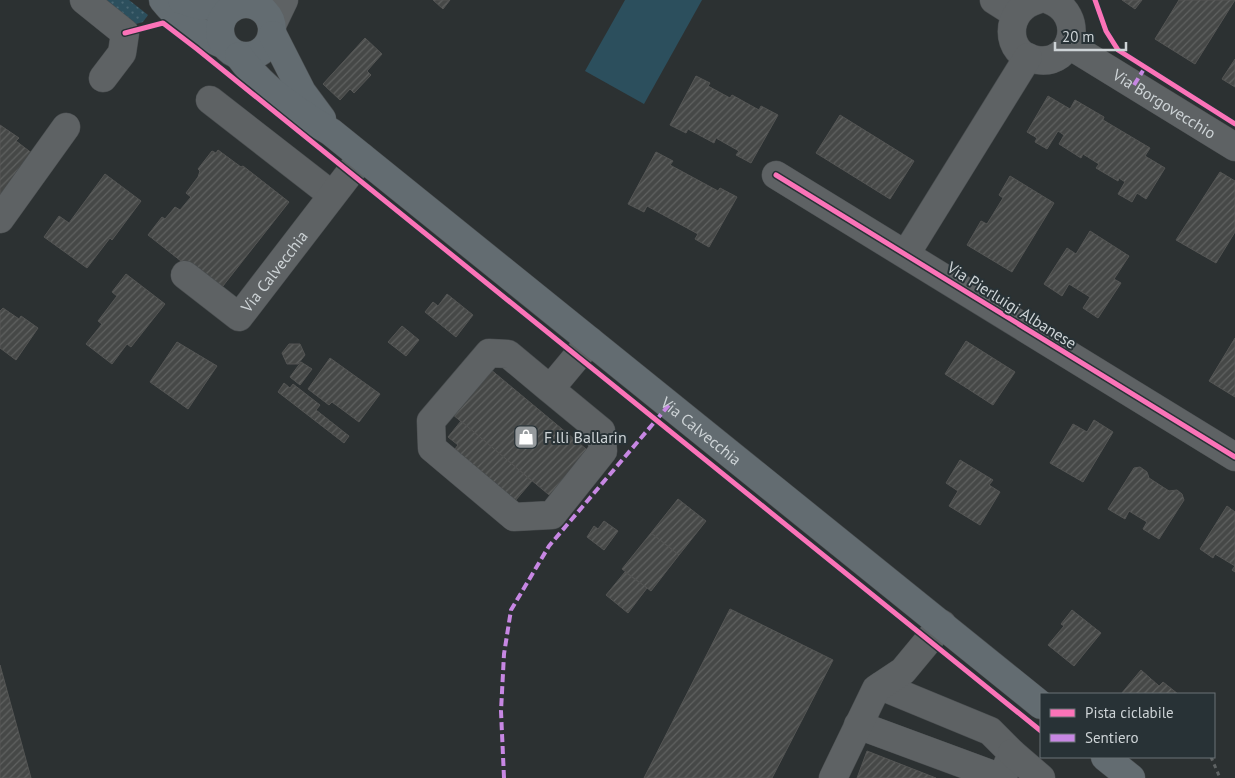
<svg xmlns="http://www.w3.org/2000/svg" width="1235" height="778" font-family="'PT Sans',sans-serif">
<style>
.grass{fill:url(#grass-dots)}
.garden{fill:#2c4f5d}
.building{fill:url(#building-hatch);stroke:#545554}
.lines{fill:none;stroke-linecap:round;stroke-linejoin:round}
.minor-casing{stroke:#494d4f;stroke-width:29}
.major-casing{stroke:#494d4f;stroke-width:29}
.path{stroke:#5e6263;stroke-width:3;stroke-dasharray:4 4;stroke-linecap:butt}
.minor{stroke:#5e6264;stroke-width:28}
.major{stroke:#636c71;stroke-width:28}
.quiet{stroke:#c787e3;stroke-width:4;stroke-dasharray:8 4;stroke-linecap:butt}
.cycleway-casing{stroke:#283236;stroke-width:8}
.cycleway{stroke:#fb73b8;stroke-width:5}
.labels{text-anchor:middle;stroke-width:4;stroke-linejoin:round;paint-order:stroke}
.street-label{font-size:16px;fill:#cdd3d6;stroke:#283236}
.poi-label{font-size:16px;fill:#cdd3d6;stroke:#283236;text-anchor:start}
</style>
<defs>
<pattern id="grass-dots" width="8" height="8" patternUnits="userSpaceOnUse" patternTransform="scale(1.25)"><rect width="8" height="8" fill="#2c4f5d"/><path d="M2 2h.1M6 6h.1" fill="none" stroke="#496774" stroke-width="1.8" stroke-linecap="round"/></pattern>
<pattern id="building-hatch" width="6" height="6" patternUnits="userSpaceOnUse" patternTransform="scale(1.25)"><rect width="6" height="6" fill="#464847"/><path d="M-1 1l2-2M0 6l6-6M5 7l2-2" fill="none" stroke="#606261"/></pattern>
</defs>
<rect width="100%" height="100%" fill="#2c3132"/>
<polygon class="grass" points="96,0 129,0 148,15 143,22 129,26"/>
<polygon class="garden" points="625,0 702,0 644,104 585,71"/>
<g class="building">
<polygon points="433,0 450,0 443,9"/>
<polygon points="1122,0 1142,0 1135,9"/>
<polygon points="1179,0 1235,0 1195,64 1155,39"/>
<polygon points="365,38 382,54 367,71 371,75 354,93 350,89 340,100 323,84"/>
<polygon points="1235,59 1235,87 1222,79"/>
<polygon points="696,76 710,83 708,86 730,98 732,95 759,110 761,106 778,115 751,163 736,155 739,151 716,138 714,143 688,129 686,133 670,125"/>
<polygon points="1048,96 1070,109 1075,100 1104,117 1103,120 1150,148 1145,156 1165,168 1146,199 1137,193 1132,202 1118,194 1125,182 1119,178 1118,181 1096,168 1099,164 1083,154 1081,158 1059,144 1064,135 1058,131 1047,149 1035,142 1037,138 1027,132"/>
<polygon points="840,115 914,161 890,199 816,153"/>
<polygon points="0,125 19,138 16,141 33,154 0,199"/>
<polygon points="218,150 241,167 243,166 289,202 219,291 148,235 162,217 165,219 175,207 180,210 191,197 186,193 198,177 200,171 198,169 212,151 216,153"/>
<polygon points="656,152 673,161 670,165 718,191 720,188 737,197 709,247 695,239 698,234 647,206 644,212 628,204"/>
<polygon points="1220,172 1235,181 1235,232 1216,263 1176,240"/>
<polygon points="105,174 141,201 112,240 110,238 87,268 44,237 59,216 69,223"/>
<polygon points="1010,176 1054,203 1012,272 967,245 981,221 987,224 1003,198 999,195"/>
<polygon points="1090,231 1129,256 1114,279 1121,283 1098,318 1083,308 1090,297 1069,284 1062,296 1044,284 1067,248 1076,254"/>
<polygon points="126,274 165,304 131,347 127,344 112,364 86,344 102,324 98,321 117,296 112,292"/>
<polygon points="447,294 473,315 456,337 425,312 433,302 438,306"/>
<polygon points="3,308 19,319 21,316 38,328 16,360 0,348 0,311"/>
<polygon points="402,326 419,340 406,356 388,342"/>
<polygon points="1235,338 1235,397 1209,381"/>
<polygon points="966,341 1015,372 993,405 945,374"/>
<polygon points="177,342 217,366 188,409 150,382"/>
<polygon points="289,344 300,344 305,355 298,364 287,364 282,353"/>
<polygon points="330,358 380,394 359,422 332,402 329,405 308,389"/>
<polygon points="301,362 312,369 300,385 290,377"/>
<polygon points="490,369 592,454 554,499 452,414"/>
<polygon points="284,383 290,388 293,384 320,405 316,410 349,436 344,443 278,392"/>
<polygon points="1094,420 1113,432 1083,482 1050,463 1073,424 1087,432"/>
<polygon points="461,421 532,481 515,501 455,449 458,445 448,437"/>
<polygon points="960,460 993,480 989,485 1000,492 980,525 949,506 958,491 946,483"/>
<polygon points="1140,467 1147,472 1149,478 1169,491 1177,490 1182,494 1184,500 1159,539 1143,529 1147,522 1129,511 1125,519 1108,509 1134,468"/>
<polygon points="678,499 706,521 679,555 651,533"/>
<polygon points="1227,506 1235,512 1235,572 1232,570 1235,566 1215,554 1213,558 1200,549"/>
<polygon points="604,521 618,531 604,550 587,537 594,526 598,529"/>
<polygon points="651,533 679,555 651,591 622,569"/>
<polygon points="625,572 647,588 628,613 606,595"/>
<polygon points="730,609 833,660 772,778 644,778"/>
<polygon points="1072,610 1101,633 1074,666 1048,645 1064,626 1061,624"/>
<polygon points="0,665 31,778 0,778"/>
<polygon points="1141,670 1159,686 1163,682 1178,694 1121,694"/>
<polygon points="867,751 936,778 857,778"/>
</g>
<g class="lines">
<g class="minor-casing">
<g id="minor">
<polyline points="84,0 125,33 122,53 103,78"/>
<polyline points="994,0 1016,14"/>
<path d="M1037,0C1004,9 1003,55 1037,60C1074,66 1086,14 1049,0"/>
<polyline points="272,25 284,0"/>
<path id="s1" d="M1069,45L1235,147"/>
<polyline points="210,100 332,195"/>
<polyline points="776,175 1235,457"/>
<polyline points="0,219 66,127"/>
<polyline points="906,254 1028,57"/>
<path id="s2" d="M185,275L239,317L362,157"/>
<polyline points="550,389 601,431 603,451 552,515 514,517 432,448 431,421 489,353 508,354 550,389 590,341"/>
<polyline points="858,725 996,776 1005,771 1012,753 990,731 881,686"/>
<polyline points="1012,753 1041,778"/>
<polyline points="833,778 876,689 903,671 942,624"/>
</g>
</g>
<g class="major-casing">
<g id="major">
<path d="M163,0C179,20 201,35 224,45"/>
<polyline points="182,0 199,5 232,8"/>
<circle cx="246" cy="30" r="26"/>
<polyline points="273,35 302,92 322,119"/>
<path id="s3" d="M239,56C263,89 297,112 331,132L1041,705"/>
<polyline points="1105,757 1131,778"/>
</g>
</g>
<polyline class="path" points="1211,757 1220,778"/>
<use href="#minor" class="minor"/>
<use href="#major" class="major"/>
<g class="quiet">
<polyline points="1134,85 1144,69"/>
<polyline points="504,778 501,711 504,654 511,610 549,546 669,405"/>
</g>
<g class="cycleway-casing">
<g id="cycleway">
<polyline points="1095,0 1106,31 1118,50 1235,124"/>
<polyline points="125,33 163,23 197,49 1041,731"/>
<polyline points="776,175 1235,457"/>
</g>
</g>
<use href="#cycleway" class="cycleway"/>
</g>
<defs>
<g id="shop-square" transform="scale(1.25)"><rect x="-9" y="-9" width="18" height="18" rx="4" fill="#959a9d" stroke="#283236"/><path d="M-5-2.5h2.3a2.7 3.5 0 0 1 5.4 0H5L5.5 6h-11ZM-1.5-2.5h3a1.5 2.3 0 0 0-3 0Z" fill="#fff"/></g>
</defs>
<g fill-rule="evenodd">
<use href="#shop-square" x="526" y="437"/>
</g>
<g class="labels">
<g class="street-label">
<text dy="6" stroke="none"><textPath href="#s1" startOffset="112">Via Borgovecchio</textPath></text>
<text dy="6" stroke="none"><textPath href="#s2" startOffset="126">Via Calvecchia</textPath></text>
<text transform="translate(1012 305) rotate(32)" y="6">Via Pierluigi Albanese</text>
<text dy="6" stroke="none"><textPath href="#s3" startOffset="596">Via Calvecchia</textPath></text>
</g>
<g class="poi-label">
<text x="544" y="443">F.lli Ballarin</text>
</g>
</g>
<rect x="1040" y="693" width="175" height="65" fill="#283236" stroke="#6a7276"/>
<rect x="1050" y="709" width="25" height="8" fill="#fb73b8" stroke="#6a7276"/>
<text x="1085" y="718" font-size="15" fill="#cdd3d6">Pista ciclabile</text>
<rect x="1050" y="734" width="25" height="8" fill="#c787e3" stroke="#6a7276"/>
<text x="1085" y="743" font-size="15" fill="#cdd3d6">Sentiero</text>
<path d="M1055 42v8h71v-8" fill="none" stroke="#cdd3d6" stroke-width="2.5"/>
<text x="1062" y="42" font-size="15" fill="#cdd3d6" stroke="#283236" stroke-width="4" paint-order="stroke">20 m</text>
</svg>
